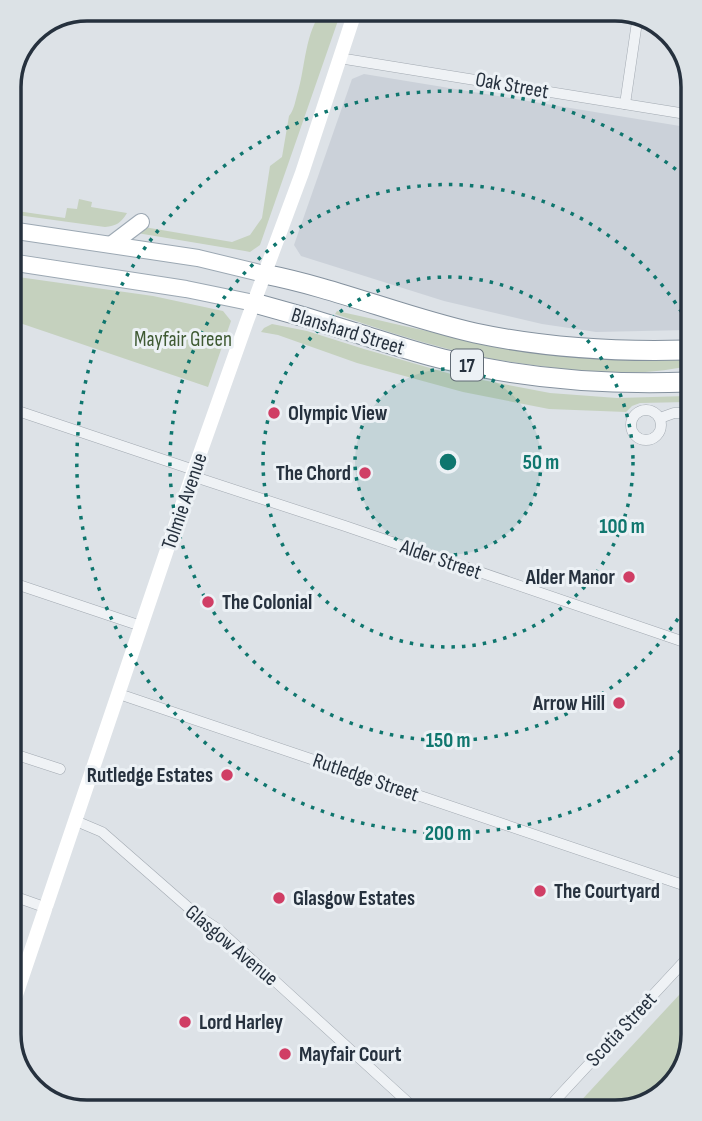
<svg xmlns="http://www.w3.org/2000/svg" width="702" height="1121" font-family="'Sofia Sans Condensed',sans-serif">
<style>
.built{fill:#cbd1d9}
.green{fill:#c5d1be}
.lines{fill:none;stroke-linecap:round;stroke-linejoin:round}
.street-casing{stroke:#a2a9b1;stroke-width:11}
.primary-casing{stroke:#9ca8b3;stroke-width:18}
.highway-casing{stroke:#84919e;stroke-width:21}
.street{stroke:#eff2f5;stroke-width:10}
.secondary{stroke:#fff;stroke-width:14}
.primary{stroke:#fff;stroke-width:16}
.highway{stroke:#fff;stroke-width:19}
.ring{fill:none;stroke:#0f766e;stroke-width:3.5;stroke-dasharray:3.5 7}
.poi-dot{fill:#d03e65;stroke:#ecf1f5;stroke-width:2.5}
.labels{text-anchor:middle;stroke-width:6;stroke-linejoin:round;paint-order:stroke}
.shield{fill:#ecf1f5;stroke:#616b75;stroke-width:2}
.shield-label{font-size:19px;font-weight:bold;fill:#26313e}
.street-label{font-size:21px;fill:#26313e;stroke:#ecf1f5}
.park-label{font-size:21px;fill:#3f5a33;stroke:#ecf1f5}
.poi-label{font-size:21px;font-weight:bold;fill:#26313e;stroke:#ecf1f5;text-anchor:start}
.rim{fill:none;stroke:#26313e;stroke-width:3.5}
.centre{fill:#0f766e;stroke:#ecf1f5;stroke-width:3.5}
.ring-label{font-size:21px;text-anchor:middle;font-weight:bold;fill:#0f766e;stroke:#ecf1f5;stroke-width:6;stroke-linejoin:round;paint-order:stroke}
</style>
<rect width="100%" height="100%" fill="#dde2e7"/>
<polygon class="built" points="364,74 686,127 687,330 596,332 542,324 444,301 301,256 294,245 352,79"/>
<g class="green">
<path d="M324,9H342L260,245L250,252L245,251L137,233L144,227L232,242L250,235L262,218L270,166L282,157L289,116C294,110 295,102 297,95C306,67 304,32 324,9Z"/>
<path d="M79,199L92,202L91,207L127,213C121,223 116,226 105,227L10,214V210L65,218L67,208L77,209Z"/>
<polygon points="11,276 153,296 223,311 231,321 208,387 11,320"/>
<path d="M337,311C407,326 477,344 548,354C594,360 641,360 688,359V366C647,375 616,373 576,370C533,366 490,360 448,349C410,339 373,327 335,314Z"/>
<polygon points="272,324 307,331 364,349 451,374 550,393 617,398 688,396 688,402 640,403 632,406 626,412 549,409 463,392 357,363 278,335 261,332 264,328"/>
<polygon points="693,980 693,1039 680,1077 650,1104 577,1105"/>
</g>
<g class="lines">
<g class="street-casing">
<g id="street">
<polyline points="339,58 686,114"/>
<polyline points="625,104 638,15"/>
<polyline points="12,409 194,470"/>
<circle cx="646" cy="425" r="15"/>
<polyline points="660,418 674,413 688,413"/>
<polyline points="192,476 345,526 690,644"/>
<polyline points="13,583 141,626"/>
<polyline points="119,694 692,888"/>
<polyline points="14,754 60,769"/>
<polyline points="76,821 102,832 198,916 218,929 413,1107"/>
<polyline points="16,897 47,908"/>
<polyline points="551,1105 692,953"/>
</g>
</g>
<g class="primary-casing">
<g id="primary">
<polyline points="10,230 198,258 264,274"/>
<polyline points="112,244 141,222"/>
<polyline points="10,262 186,289 254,303"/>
</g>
</g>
<g class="highway-casing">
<g id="highway">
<path d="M264,274C336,288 404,317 475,333C545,348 616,352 687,350"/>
<path d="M254,303C288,312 322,322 356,333C385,342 414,352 443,359C524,379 605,385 688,382"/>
</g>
</g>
<use href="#street" class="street"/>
<polyline class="secondary" points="16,995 192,476 247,321 302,173 356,9"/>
<use href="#primary" class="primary"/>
<use href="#highway" class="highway"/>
</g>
<circle cx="448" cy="462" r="93" fill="#0f766e" fill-opacity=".12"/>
<g class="ring">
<circle cx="448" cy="462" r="93"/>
<circle cx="448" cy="462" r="185"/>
<path d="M689 601A278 278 0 1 1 686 319"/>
<path d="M689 744A371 371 0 1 1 684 176"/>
</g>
<g class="poi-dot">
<circle cx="274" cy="413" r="7"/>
<circle cx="365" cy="473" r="7"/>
<circle cx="629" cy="577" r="7"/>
<circle cx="208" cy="602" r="7"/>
<circle cx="619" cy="703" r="7"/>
<circle cx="227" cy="775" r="7"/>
<circle cx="540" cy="891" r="7"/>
<circle cx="279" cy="898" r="7"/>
<circle cx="185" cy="1022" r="7"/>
<circle cx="285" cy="1054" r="7"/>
</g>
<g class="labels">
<rect class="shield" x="451" y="349.5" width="32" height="31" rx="5"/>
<g class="shield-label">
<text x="467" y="372">17</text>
</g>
<g class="street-label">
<text transform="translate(512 85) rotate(10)" y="7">Oak Street</text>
<text transform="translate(348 331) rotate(17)" y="7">Blanshard Street</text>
<text transform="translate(184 501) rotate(-71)" y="7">Tolmie Avenue</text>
<text transform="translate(441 559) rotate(19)" y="7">Alder Street</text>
<text transform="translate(366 777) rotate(19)" y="7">Rutledge Street</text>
<text transform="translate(232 945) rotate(40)" y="7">Glasgow Avenue</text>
<text transform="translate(621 1029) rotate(-47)" y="7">Scotia Street</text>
</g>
<g class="park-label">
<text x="183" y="346">Mayfair Green</text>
</g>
<g class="poi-label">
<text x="288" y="420">Olympic View</text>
<text x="351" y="480" text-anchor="end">The Chord</text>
<text x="615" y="584" text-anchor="end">Alder Manor</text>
<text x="222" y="609">The Colonial</text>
<text x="605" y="710" text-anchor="end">Arrow Hill</text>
<text x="213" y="782" text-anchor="end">Rutledge Estates</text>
<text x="554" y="898">The Courtyard</text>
<text x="293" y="905">Glasgow Estates</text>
<text x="199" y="1029">Lord Harley</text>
<text x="299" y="1061">Mayfair Court</text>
</g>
</g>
<path d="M0 0H702V1121H0ZM87 21H615A66 66 0 0 1 681 87V1034A66 66 0 0 1 615 1100H87A66 66 0 0 1 21 1034V87A66 66 0 0 1 87 21Z" fill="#dce2e6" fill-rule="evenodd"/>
<path class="rim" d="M87 21H615A66 66 0 0 1 681 87V1034A66 66 0 0 1 615 1100H87A66 66 0 0 1 21 1034V87A66 66 0 0 1 87 21Z"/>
<circle cx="448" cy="462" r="10" class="centre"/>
<g class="ring-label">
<text x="541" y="469">50 m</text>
<text x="622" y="533">100 m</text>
<text x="448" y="747">150 m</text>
<text x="448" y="840">200 m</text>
</g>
</svg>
